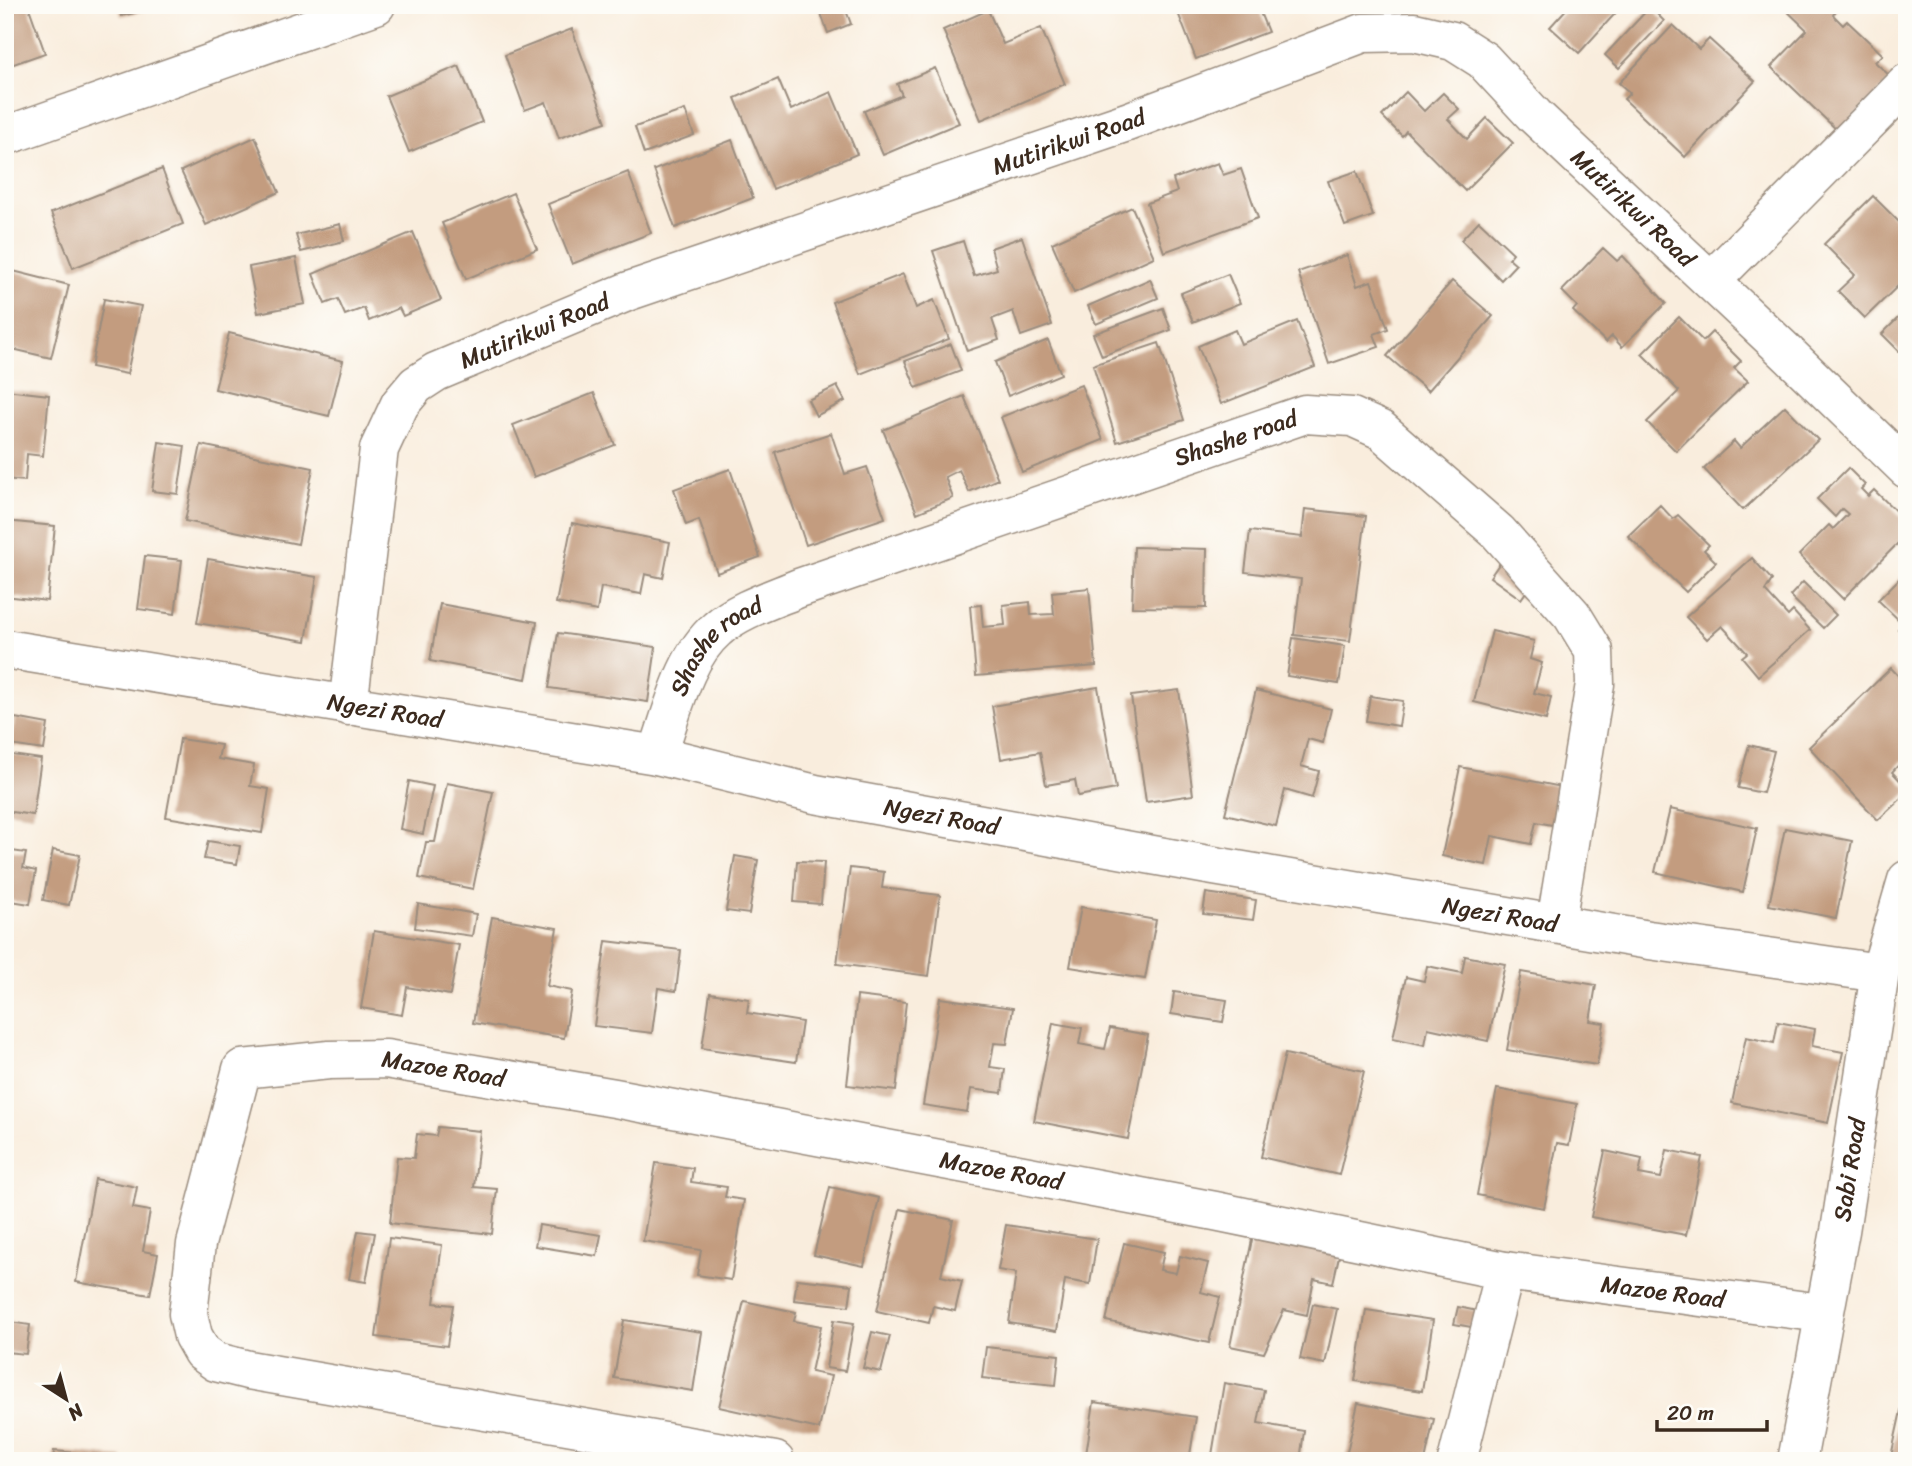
<svg xmlns="http://www.w3.org/2000/svg" width="1912" height="1466" font-family="Sriracha,sans-serif">
<style>
.building{fill:#c39c7f}
.lines{fill:none;stroke-linecap:round;stroke-linejoin:round}
.street-casing{stroke:#9a8c7e;stroke-width:41}
.street{stroke:#fff;stroke-width:38}
.labels{text-anchor:middle;stroke-width:7;stroke-linejoin:round;paint-order:stroke}
.street-label{font-size:24px;fill:#3b2a1e;stroke:#fdfcf7}
</style>
<rect width="100%" height="100%" fill="#fdfcf7"/>
<filter id="ink" filterUnits="userSpaceOnUse"><feTurbulence type="fractalNoise" baseFrequency=".0143" numOctaves="2"/><feDisplacementMap in="SourceGraphic" scale="14" xChannelSelector="R" yChannelSelector="G"/><feConvolveMatrix kernelMatrix="1 2 1 2 8 2 1 2 1" color-interpolation-filters="sRGB"/></filter>
<filter id="wash" filterUnits="userSpaceOnUse"><feTurbulence type="fractalNoise" baseFrequency=".00686" numOctaves="4" result="noise"/><feDisplacementMap in="SourceGraphic" scale="28" xChannelSelector="R" yChannelSelector="G"/><feGaussianBlur stdDeviation="1.57" result="paint"/><feColorMatrix in="noise" values="0 0 0 0 0 0 0 0 0 0 0 0 0 0 0 0 0 1.4 0 .05"/><feComposite in="paint" operator="in"/></filter>
<g filter="url(#wash)">
<rect width="100%" height="100%" fill="#f9eddd"/>
<g id="blocks">
<g class="building">
<polygon points="5,5 28,5 45,53 5,67"/>
<polygon points="119,5 165,5 165,6 121,16"/>
<polygon points="818,5 844,5 851,24 828,33"/>
<polygon points="1175,5 1257,5 1268,32 1196,59"/>
<polygon points="1570,5 1623,5 1579,53 1550,27"/>
<polygon points="1781,5 1840,5 1833,15 1843,25 1847,21 1883,55 1875,62 1892,78 1839,132 1771,67 1807,30"/>
<polygon points="1650,7 1664,21 1619,68 1605,55"/>
<polygon points="988,10 1003,44 1041,28 1065,84 981,120 943,30"/>
<polygon points="1673,25 1699,49 1709,39 1755,81 1685,157 1624,99 1630,93 1619,83"/>
<polygon points="572,29 606,122 559,138 546,102 525,110 505,55"/>
<polygon points="459,66 482,122 409,152 386,96"/>
<polygon points="935,68 959,123 883,155 864,111 902,95 897,84"/>
<polygon points="778,79 791,110 831,92 857,154 773,189 735,98"/>
<polygon points="1406,92 1424,111 1443,93 1459,109 1448,119 1467,139 1487,118 1513,143 1465,191 1406,131 1402,136 1382,116"/>
<polygon points="685,110 694,135 644,154 635,127"/>
<polygon points="255,137 279,192 206,225 181,171"/>
<polygon points="732,140 753,198 675,228 654,170"/>
<polygon points="1218,163 1223,175 1241,169 1258,218 1164,252 1147,203 1177,192 1173,179"/>
<polygon points="162,169 183,224 73,268 51,213"/>
<polygon points="1357,171 1373,216 1345,226 1328,181"/>
<polygon points="628,172 651,233 572,264 548,204"/>
<polygon points="513,193 537,249 466,279 442,223"/>
<polygon points="1873,196 1907,230 1907,277 1865,318 1838,291 1855,275 1824,244"/>
<polygon points="1132,207 1154,257 1074,293 1052,243"/>
<polygon points="1479,221 1513,253 1509,258 1516,264 1501,280 1461,240"/>
<polygon points="340,224 344,241 301,252 296,235"/>
<polygon points="413,232 441,300 403,316 399,308 369,321 364,308 345,315 338,299 325,304 313,274"/>
<polygon points="1022,237 1052,325 1021,336 1013,311 992,319 999,340 967,351 933,251 963,241 974,276 997,269 991,248"/>
<polygon points="1603,248 1617,261 1623,256 1666,303 1622,347 1612,336 1606,342 1573,311 1577,306 1562,291"/>
<polygon points="1347,255 1357,286 1371,281 1388,329 1374,334 1379,347 1329,364 1298,272"/>
<polygon points="296,258 305,304 258,313 249,267"/>
<polygon points="5,269 69,285 51,358 8,348 12,332 5,331"/>
<polygon points="903,274 916,308 934,300 949,339 860,374 832,302"/>
<polygon points="1228,274 1240,303 1193,322 1181,293"/>
<polygon points="1150,279 1158,298 1096,324 1088,306"/>
<polygon points="1452,281 1493,316 1428,391 1387,356"/>
<polygon points="104,299 141,306 127,374 91,367"/>
<polygon points="1163,308 1171,330 1102,356 1093,334"/>
<polygon points="1907,309 1907,359 1882,334"/>
<polygon points="1679,317 1703,341 1712,332 1741,361 1734,368 1748,381 1676,451 1647,422 1679,391 1642,354"/>
<polygon points="1297,321 1315,367 1221,404 1198,346 1235,330 1241,344"/>
<polygon points="229,333 343,361 329,416 215,389"/>
<polygon points="1048,340 1061,374 1008,396 995,362"/>
<polygon points="1159,343 1184,420 1117,442 1093,365"/>
<polygon points="951,344 961,371 916,388 905,361"/>
<polygon points="1081,385 1103,440 1022,472 1001,417"/>
<polygon points="837,386 845,401 816,416 808,400"/>
<polygon points="5,390 49,395 43,456 27,454 25,481 5,479"/>
<polygon points="594,393 615,445 534,477 513,425"/>
<polygon points="964,396 998,479 969,492 959,470 945,477 953,498 917,513 883,430"/>
<polygon points="1785,406 1818,440 1743,510 1704,469 1734,441 1740,448"/>
<polygon points="831,433 845,474 867,467 885,518 806,545 775,452"/>
<polygon points="159,442 185,446 178,494 152,491"/>
<polygon points="201,445 313,468 298,544 185,521"/>
<polygon points="1848,468 1865,485 1861,489 1868,496 1874,490 1907,522 1907,534 1843,599 1799,555 1829,525 1833,529 1848,514 1842,509 1835,517 1817,499"/>
<polygon points="730,469 760,557 717,573 699,520 686,525 674,489"/>
<polygon points="1660,505 1673,519 1678,515 1709,545 1704,550 1716,562 1686,592 1628,536"/>
<polygon points="1305,509 1366,516 1350,641 1294,635 1301,579 1245,572 1250,531 1302,537"/>
<polygon points="5,521 55,526 47,601 5,596"/>
<polygon points="572,523 670,542 663,578 645,574 641,594 601,587 597,611 556,603"/>
<polygon points="1134,547 1207,549 1206,608 1132,607"/>
<polygon points="145,556 182,560 175,614 138,609"/>
<polygon points="1752,558 1772,580 1765,591 1788,616 1793,611 1810,630 1758,676 1742,657 1747,653 1722,626 1707,639 1686,617"/>
<polygon points="208,559 317,577 306,641 197,623"/>
<polygon points="1502,560 1533,582 1521,599 1490,577"/>
<polygon points="1907,571 1907,638 1898,629 1903,624 1878,600"/>
<polygon points="1803,582 1836,615 1823,628 1790,596"/>
<polygon points="1089,588 1096,666 976,676 970,606 981,605 983,627 1005,625 1003,605 1030,602 1031,615 1054,614 1052,592"/>
<polygon points="440,604 537,622 526,679 430,661"/>
<polygon points="1492,631 1534,641 1530,659 1542,663 1534,693 1551,697 1546,720 1474,702"/>
<polygon points="558,633 656,647 648,702 549,688"/>
<polygon points="1293,638 1345,646 1339,684 1287,676"/>
<polygon points="1891,668 1907,685 1907,756 1892,772 1907,788 1907,793 1878,820 1809,747"/>
<polygon points="1098,687 1116,789 1078,796 1075,780 1046,785 1040,752 1001,759 992,706"/>
<polygon points="1179,690 1193,795 1146,802 1131,696"/>
<polygon points="1256,690 1331,709 1323,743 1308,739 1301,766 1319,771 1312,798 1285,790 1276,826 1225,814"/>
<polygon points="1370,696 1403,701 1399,726 1366,721"/>
<polygon points="15,718 48,724 44,750 10,745"/>
<polygon points="180,739 221,745 218,759 254,765 250,786 269,789 262,833 166,817"/>
<polygon points="1749,745 1774,751 1763,793 1738,788"/>
<polygon points="5,754 41,759 33,815 5,811"/>
<polygon points="1460,767 1567,788 1558,826 1536,822 1531,844 1492,836 1486,865 1442,856"/>
<polygon points="409,781 433,786 423,834 400,829"/>
<polygon points="447,783 493,792 473,889 419,878 426,842 435,842"/>
<polygon points="1670,809 1757,828 1743,892 1655,872"/>
<polygon points="1785,828 1852,841 1836,918 1769,905"/>
<polygon points="208,841 240,846 237,864 204,859"/>
<polygon points="5,850 26,853 23,868 36,871 30,904 5,900"/>
<polygon points="53,850 80,855 69,905 43,900"/>
<polygon points="735,856 758,860 749,914 726,911"/>
<polygon points="797,861 824,862 821,904 794,902"/>
<polygon points="850,868 884,872 882,888 940,895 929,976 837,964"/>
<polygon points="1206,893 1256,900 1253,920 1203,914"/>
<polygon points="418,904 476,914 472,936 415,928"/>
<polygon points="1081,907 1156,920 1145,979 1070,967"/>
<polygon points="492,917 557,928 547,986 572,991 564,1038 473,1023"/>
<polygon points="374,931 459,945 450,995 407,987 402,1015 361,1008"/>
<polygon points="606,941 681,950 676,991 658,988 652,1033 594,1026"/>
<polygon points="1465,956 1505,964 1488,1041 1428,1028 1425,1045 1393,1038 1406,977 1424,981 1427,966 1462,973"/>
<polygon points="1521,972 1596,985 1590,1021 1604,1023 1597,1065 1507,1050"/>
<polygon points="1174,992 1227,1000 1223,1022 1171,1014"/>
<polygon points="710,993 749,999 747,1013 802,1022 796,1062 702,1048"/>
<polygon points="857,996 906,1002 896,1091 847,1085"/>
<polygon points="940,998 1013,1008 1007,1044 994,1043 990,1067 1005,1069 1002,1093 971,1089 967,1112 923,1105"/>
<polygon points="1778,1022 1815,1029 1812,1046 1843,1052 1828,1123 1732,1103 1746,1037 1774,1043"/>
<polygon points="1053,1023 1082,1028 1079,1044 1105,1049 1110,1028 1148,1035 1128,1139 1034,1121"/>
<polygon points="1285,1054 1364,1071 1339,1175 1261,1157"/>
<polygon points="1497,1089 1577,1104 1569,1145 1557,1143 1544,1208 1477,1195"/>
<polygon points="438,1127 480,1131 474,1187 497,1189 492,1234 390,1223 397,1157 414,1158 417,1134 436,1136"/>
<polygon points="1667,1150 1702,1157 1686,1235 1591,1217 1605,1151 1642,1159 1639,1174 1661,1178"/>
<polygon points="656,1163 693,1168 691,1182 727,1187 725,1197 744,1200 731,1280 697,1275 701,1250 643,1241"/>
<polygon points="95,1179 137,1187 133,1208 150,1211 143,1251 158,1254 150,1295 76,1282"/>
<polygon points="830,1187 879,1198 864,1266 814,1255"/>
<polygon points="900,1209 953,1220 941,1276 962,1281 955,1311 933,1306 929,1323 877,1311"/>
<polygon points="539,1225 601,1235 597,1256 535,1246"/>
<polygon points="1006,1225 1097,1239 1090,1284 1065,1280 1057,1331 1009,1323 1016,1273 998,1270"/>
<polygon points="358,1231 375,1233 366,1282 349,1279"/>
<polygon points="1253,1235 1340,1252 1333,1283 1314,1279 1307,1315 1284,1310 1264,1353 1230,1346"/>
<polygon points="389,1238 442,1245 434,1303 453,1305 447,1346 376,1337"/>
<polygon points="1124,1243 1164,1252 1160,1270 1176,1273 1180,1256 1208,1263 1201,1292 1220,1297 1209,1343 1106,1321"/>
<polygon points="797,1279 852,1285 849,1306 794,1300"/>
<polygon points="744,1301 796,1312 794,1321 821,1326 811,1372 831,1376 819,1429 719,1407"/>
<polygon points="1313,1304 1337,1309 1325,1364 1300,1359"/>
<polygon points="1458,1307 1487,1313 1483,1329 1454,1324"/>
<polygon points="1366,1310 1433,1320 1422,1391 1355,1381"/>
<polygon points="624,1320 702,1332 693,1391 614,1378"/>
<polygon points="834,1320 854,1323 845,1371 826,1368"/>
<polygon points="10,1322 30,1325 26,1354 6,1352"/>
<polygon points="872,1332 890,1336 881,1372 863,1368"/>
<polygon points="986,1347 1059,1355 1056,1385 982,1378"/>
<polygon points="1224,1383 1264,1390 1258,1423 1304,1431 1300,1461 1211,1461"/>
<polygon points="1904,1397 1907,1397 1907,1461 1890,1461"/>
<polygon points="1094,1402 1196,1417 1189,1461 1085,1461"/>
<polygon points="1358,1403 1434,1419 1425,1461 1410,1457 1409,1461 1345,1461"/>
<polygon points="54,1451 123,1457 122,1461 53,1461"/>
</g>
</g>
</g>
<g filter="url(#ink)">
<use href="#blocks" fill-opacity="0" stroke="#9a8c7e" stroke-width="2"/>
<g class="lines">
<g class="street-casing">
<g id="street">
<polyline points="5,136 376,5"/>
<polyline points="1711,281 1907,83"/>
<path id="s1" d="M5,649L657,755L815,794L1208,865L1649,940L1880,973"/>
<path id="s2" d="M348,706L379,449L400,404L416,385L436,372L629,291L1127,122L1363,33L1414,32L1453,41L1483,60L1535,116L1783,349L1907,469"/>
<path id="s3" d="M657,755C672,715 683,658 717,629C738,610 773,599 799,588L1305,414L1352,417L1381,430L1498,532L1572,615L1594,651L1595,684L1556,923"/>
<path id="s4" d="M775,1461L248,1370L216,1362L202,1352L193,1336L188,1314L196,1244L242,1069L329,1060L386,1059L615,1098L1215,1211L1505,1271L1822,1313"/>
<polyline points="1457,1461 1505,1271"/>
<path id="s5" d="M1797,1461L1840,1231L1880,973L1907,880"/>
</g>
</g>
<use href="#street" class="street"/>
</g>
</g>
<g class="labels">
<g class="street-label">
<text dy="8" stroke="none"><textPath href="#s2" startOffset="1031">Mutirikwi Road</textPath></text>
<text dy="8" stroke="none"><textPath href="#s2" startOffset="1682">Mutirikwi Road</textPath></text>
<text dy="8" stroke="none"><textPath href="#s2" startOffset="464">Mutirikwi Road</textPath></text>
<text dy="8" stroke="none"><textPath href="#s3" startOffset="695">Shashe road</textPath></text>
<text dy="8" stroke="none"><textPath href="#s3" startOffset="128">Shashe road</textPath></text>
<text dy="8" stroke="none"><textPath href="#s1" startOffset="385">Ngezi Road</textPath></text>
<text dy="8" stroke="none"><textPath href="#s1" startOffset="952">Ngezi Road</textPath></text>
<text dy="8" stroke="none"><textPath href="#s1" startOffset="1519">Ngezi Road</textPath></text>
<text dy="8" stroke="none"><textPath href="#s4" startOffset="1080">Mazoe Road</textPath></text>
<text dy="8" stroke="none"><textPath href="#s5" startOffset="296">Sabi Road</textPath></text>
<text dy="8" stroke="none"><textPath href="#s4" startOffset="1647">Mazoe Road</textPath></text>
<text dy="8" stroke="none"><textPath href="#s4" startOffset="2320">Mazoe Road</textPath></text>
</g>
</g>
<rect width="1912" height="1466" fill="none" stroke="#fdfcf7" stroke-width="28"/>
<g transform="translate(66 1399) rotate(144)" stroke="#fdfcf7" stroke-width="5" paint-order="stroke">
<path d="M0-5L12 26L0 18L-12 26Z" fill="#3b2a1e"/>
<text y="-10" font-size="19" font-weight="bold" text-anchor="middle" fill="#3b2a1e">N</text>
</g>
<path d="M1657 1420v10h110v-10" fill="none" stroke="#3b2a1e" stroke-width="3.5"/>
<text x="1667" y="1420" font-size="21" fill="#3b2a1e" stroke="#fdfcf7" stroke-width="5" paint-order="stroke">20 m</text>
</svg>
